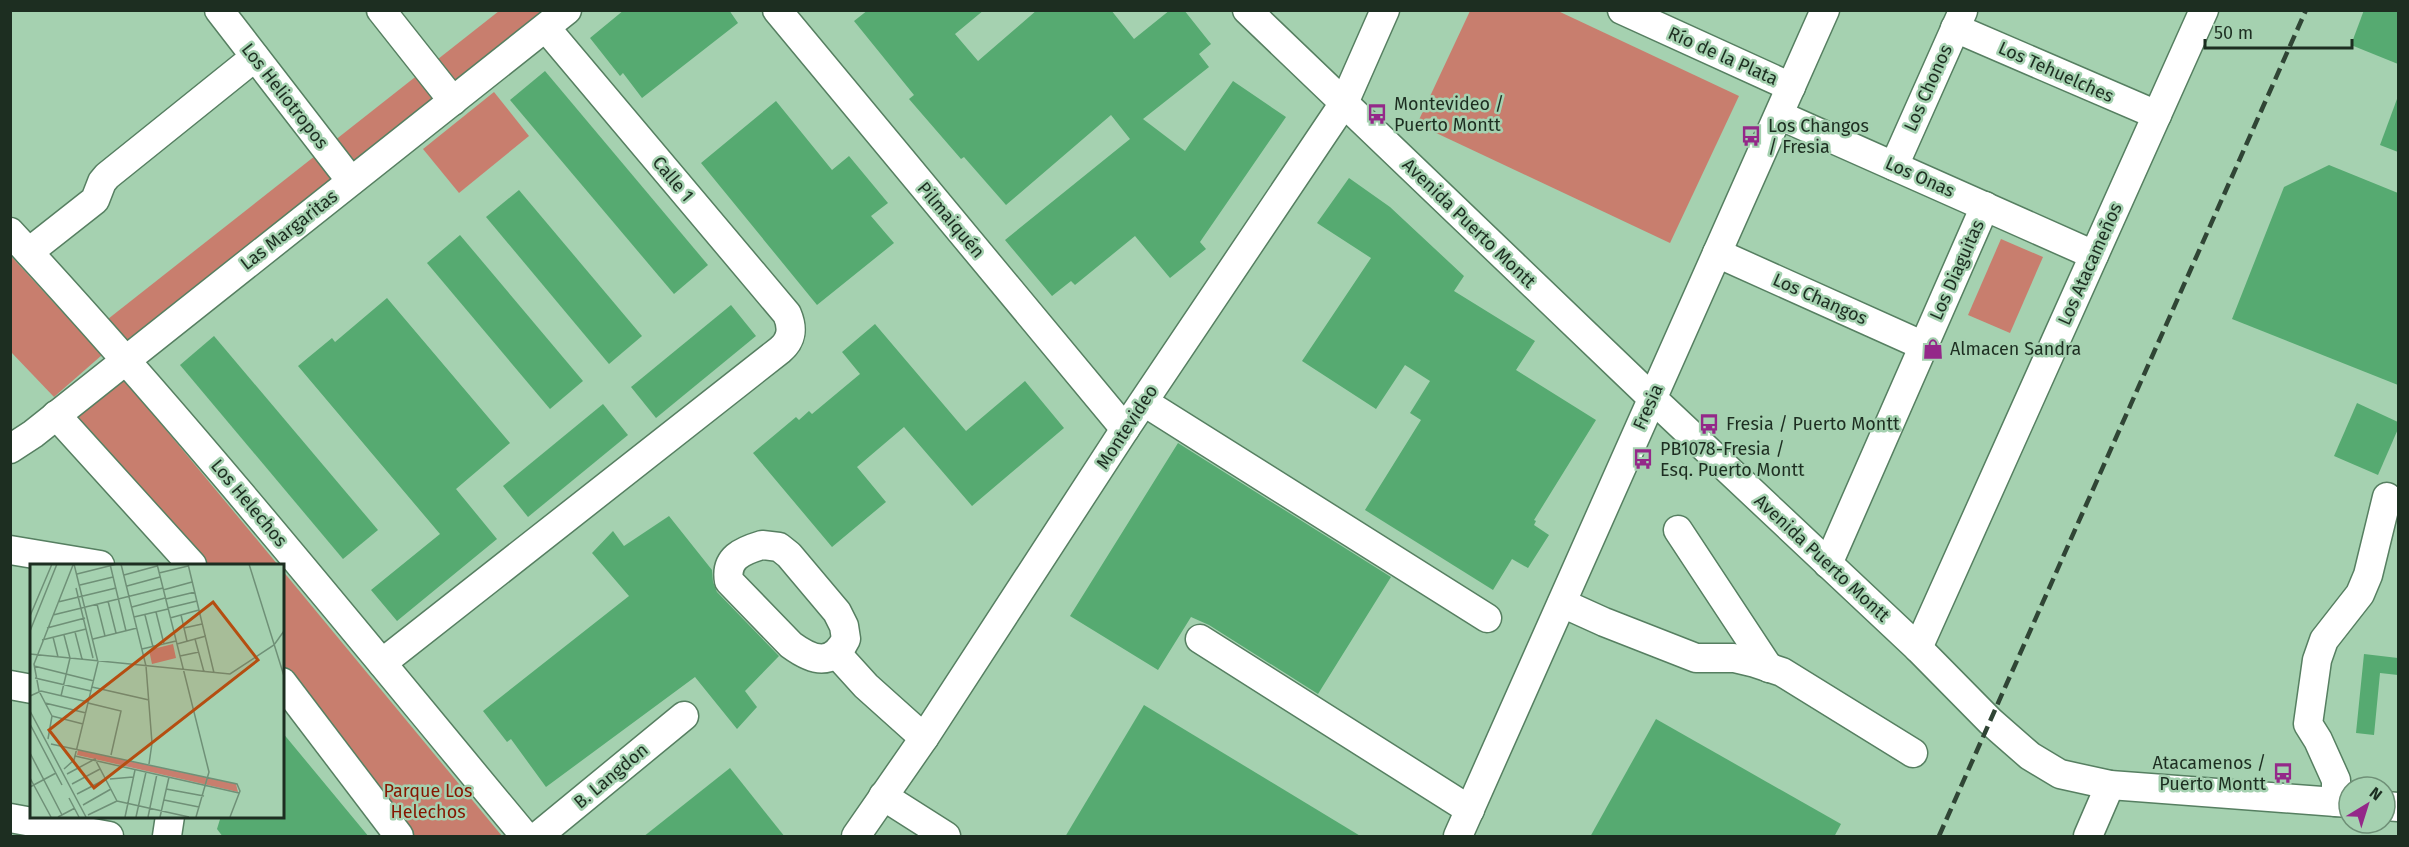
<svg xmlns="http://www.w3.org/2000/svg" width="2409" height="847" font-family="'Fira Sans',sans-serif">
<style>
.green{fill:#c87e6e}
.building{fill:#56aa71}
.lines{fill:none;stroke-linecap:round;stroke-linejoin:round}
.minor-casing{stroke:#567f61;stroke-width:31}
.minor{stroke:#fff;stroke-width:28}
.rail{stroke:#304535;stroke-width:4.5;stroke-dasharray:12 6;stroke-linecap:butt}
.labels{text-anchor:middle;stroke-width:5;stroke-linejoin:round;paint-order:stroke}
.street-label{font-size:18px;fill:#1d2e21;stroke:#a5d1b0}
.poi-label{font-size:18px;fill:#1d2e21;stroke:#a5d1b0;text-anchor:start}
.park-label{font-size:18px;fill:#861601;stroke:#a5d1b0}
.inset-road{fill:none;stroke:#6f9077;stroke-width:1.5}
.view{fill:#b54e11;fill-opacity:0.15;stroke:#b54e11;stroke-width:3}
.inset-edge{fill:none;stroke:#1d2e21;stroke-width:3}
</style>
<rect width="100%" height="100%" fill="#a5d1b0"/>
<g class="green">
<polygon points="499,11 550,11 131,345 108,319"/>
<polygon points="1470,11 1558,11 1739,96 1670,243 1417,124"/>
<polygon points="494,92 529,136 459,193 423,149"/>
<polygon points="2001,239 2043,257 2010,333 1968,315"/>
<polygon points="10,255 102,355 54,397 11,352"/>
<polygon points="123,378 278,565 204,565 73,420"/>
<polygon points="282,570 502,836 411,836 282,671"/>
</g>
<g class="building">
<polygon points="624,10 729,10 738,23 642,98 623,73 620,76 590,38"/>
<polygon points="868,10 984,10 955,34 978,61 1037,10 1111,10 1134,39 1170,10 1184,10 1211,44 1199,54 1209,67 1143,119 1185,151 1233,81 1286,117 1200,242 1206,249 1170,278 1135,236 1075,285 1071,281 1052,296 1005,240 1130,139 1111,115 1006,205 964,157 961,159 909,99 914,95 854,21"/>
<polygon points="2364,10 2398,10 2398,64 2351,45"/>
<polygon points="545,71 708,265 674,294 510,100"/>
<polygon points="2397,99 2398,100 2398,152 2380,145"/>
<polygon points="776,101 832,170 849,156 888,203 871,216 894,243 817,305 701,163"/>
<polygon points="2329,165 2398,193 2398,385 2232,319 2284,187"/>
<polygon points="1349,178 1390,207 1464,276 1454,291 1535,341 1516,370 1596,420 1534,520 1536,521 1534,525 1549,535 1528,568 1512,559 1493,590 1365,510 1421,420 1410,413 1430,381 1405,365 1376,409 1302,361 1371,258 1317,223"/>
<polygon points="519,190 642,336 609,364 486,217"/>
<polygon points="460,235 583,381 550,409 427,263"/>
<polygon points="387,298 510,443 456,489 497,539 397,621 371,590 440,534 298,366 332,338 335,342"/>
<polygon points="731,305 756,336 656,418 631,387"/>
<polygon points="875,324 966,431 1025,381 1064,428 972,506 904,427 857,467 886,502 832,547 753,453 796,417 799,420 809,411 812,414 860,374 842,352"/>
<polygon points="214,336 378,530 343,559 180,365"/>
<polygon points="2357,403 2398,422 2398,429 2378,475 2334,456"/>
<polygon points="603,404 628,435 528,517 503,486"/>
<polygon points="1178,443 1391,577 1318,694 1209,625 1191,617 1158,670 1070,616"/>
<polygon points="669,516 712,570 713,582 717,592 779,656 745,691 757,707 737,729 695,677 546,787 511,739 507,742 483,711 629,596 592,553 613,531 624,546"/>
<polygon points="2364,654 2398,658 2398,675 2380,673 2374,735 2356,733"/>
<polygon points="1144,705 1362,837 1065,837"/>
<polygon points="1656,719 1841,824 1834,837 1590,837"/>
<polygon points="282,732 369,837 223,837 217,829 221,816 282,816"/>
<polygon points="730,768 785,837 643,837"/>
</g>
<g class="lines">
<g class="minor-casing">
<g id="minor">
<polyline points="219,10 351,181"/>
<polyline points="381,10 453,101"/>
<polyline points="777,10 1125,429"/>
<polyline points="1247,10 1652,398 1918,648 1990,721 2030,756 2060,774 2110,785 2349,803"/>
<polyline points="1622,10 1791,87"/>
<polyline points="1955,28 2157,115"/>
<polyline points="1779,115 2094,255"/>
<polyline points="1894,166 1963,11"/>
<path d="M10,232C190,426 356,633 525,836"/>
<polyline points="29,252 95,200 102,182 107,176 255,57"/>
<polyline points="1717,253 1924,346"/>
<polyline points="1144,402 1487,618"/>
<polyline points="56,415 192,565"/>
<polyline points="10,449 33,434 567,10"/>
<polyline points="1678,530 1769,668"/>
<path d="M762,545L779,547L789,555L837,612L844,626L846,639C832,667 813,661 791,645L729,581C725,558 742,551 762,545Z"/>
<polyline points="10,550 100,565"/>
<polyline points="1828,564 1985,206"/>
<polyline points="1562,603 1604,622 1696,658 1734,658 1755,663 1782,672 1913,753"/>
<polyline points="1200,639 1470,810"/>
<polyline points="1918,648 2204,10"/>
<polyline points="837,654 866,686 924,738"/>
<path d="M382,663L780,350C792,340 793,328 787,314L546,28"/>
<polyline points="282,682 399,836"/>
<polyline points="10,685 32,689"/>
<polyline points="883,796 946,836"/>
<polyline points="2336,802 2336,780 2318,740 2308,724 2317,660 2324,640 2360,594 2368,575 2387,497"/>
<polyline points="2385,806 2398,807"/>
<polyline points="10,818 109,836"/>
<polyline points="167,836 170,816"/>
<polyline points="538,836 684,716"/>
<polyline points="856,836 924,738 1125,429 1344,103 1385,10"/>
<polyline points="1458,836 1825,10"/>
<polyline points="2088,836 2110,785"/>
</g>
</g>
<use href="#minor" class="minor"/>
<polyline class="rail" points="1939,836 2306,10"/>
</g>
<defs>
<g id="bus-bare" transform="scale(1.62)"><path d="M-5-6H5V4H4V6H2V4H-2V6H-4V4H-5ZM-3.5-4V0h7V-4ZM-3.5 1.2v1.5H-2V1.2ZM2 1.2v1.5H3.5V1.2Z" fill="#942889" stroke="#a5d1b0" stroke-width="2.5" paint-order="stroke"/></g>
<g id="shop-bare" transform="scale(1.62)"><path d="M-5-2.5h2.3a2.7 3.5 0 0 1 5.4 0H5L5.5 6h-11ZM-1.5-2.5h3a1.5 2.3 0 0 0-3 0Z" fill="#942889" stroke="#a5d1b0" stroke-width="2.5" paint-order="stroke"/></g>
</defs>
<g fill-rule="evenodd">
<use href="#bus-bare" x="1377" y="114"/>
<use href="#bus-bare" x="1751" y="136"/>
<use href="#shop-bare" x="1933" y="349"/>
<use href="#bus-bare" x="1709" y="424"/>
<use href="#bus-bare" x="1643" y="459"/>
<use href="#bus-bare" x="2283" y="773"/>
</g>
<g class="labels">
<g class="street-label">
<text transform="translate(1723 56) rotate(24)" y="6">Río de la Plata</text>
<text transform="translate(2056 72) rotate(24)" y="6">Los Tehuelches</text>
<text transform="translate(1928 88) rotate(-66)" y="6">Los Chonos</text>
<text transform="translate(285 96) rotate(52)" y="6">Los Heliotropos</text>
<text transform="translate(1920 177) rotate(24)" y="6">Los Onas</text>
<text transform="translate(673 179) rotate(50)" y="6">Calle 1</text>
<text transform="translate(951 220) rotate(50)" y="6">Pilmaiquén</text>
<text transform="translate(1469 223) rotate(44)" y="6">Avenida Puerto Montt</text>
<text transform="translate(289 230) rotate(-38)" y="6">Las Margaritas</text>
<text transform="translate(2090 264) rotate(-66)" y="6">Los Atacameños</text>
<text transform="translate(1957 270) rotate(-66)" y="6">Los Diaguitas</text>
<text transform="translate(1820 299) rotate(24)" y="6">Los Changos</text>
<text transform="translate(1648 407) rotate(-66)" y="6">Fresia</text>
<text transform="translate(1127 427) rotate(-57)" y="6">Montevideo</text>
<text transform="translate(249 503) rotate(50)" y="6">Los Helechos</text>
<text transform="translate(1822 558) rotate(43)" y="6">Avenida Puerto Montt</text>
<text transform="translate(611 776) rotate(-40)" y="6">B. Langdon</text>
</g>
<g class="poi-label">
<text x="1394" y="110">Montevideo /<tspan x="1394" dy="21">Puerto Montt</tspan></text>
<text x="1768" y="132">Los Changos<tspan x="1768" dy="21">/ Fresia</tspan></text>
<text x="1950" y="355">Almacen Sandra</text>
<text x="1726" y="430">Fresia / Puerto Montt</text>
<text x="1660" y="455">PB1078-Fresia /<tspan x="1660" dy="21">Esq. Puerto Montt</tspan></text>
<text x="2266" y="769" text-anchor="end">Atacamenos /<tspan x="2266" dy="21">Puerto Montt</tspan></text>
</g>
<g class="park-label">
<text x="428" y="797">Parque Los<tspan x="428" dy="21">Helechos</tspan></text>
</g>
</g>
<g transform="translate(30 564)">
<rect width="254" height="254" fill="#a5d1b0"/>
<path d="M143,80L146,94L122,100L119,86ZM48,186L206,220L208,228L47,191Z" fill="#c87e6e"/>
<path class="inset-road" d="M80,0L96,67M91,0L116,102L122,179L119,200M127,0L179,208L166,253M158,0L184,109M219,0L254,112M129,9L158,2M47,10L87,0M94,11L127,2M50,21L83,13M97,22L130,13M46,24L63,94M133,26L162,18M136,35L165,28M78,37L86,69M28,38L86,24M67,40L75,72M102,43L135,34M138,44L167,37M126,48L134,80M23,51L133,24M115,51L123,83M151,51L157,77M0,52L22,0M104,53L138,45M140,54L169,46M17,64L55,54M154,64L172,60M0,67L27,0M45,68L52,95M23,73L28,93M63,75L107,64M165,75L174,108M12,76L56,65M147,80L176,72M112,85L146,77M0,90L200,110L244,81L254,67M150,92L169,88M4,102L64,117M5,114L61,127M62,123L119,136M0,132L11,127L58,138M31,132L40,94L34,71M15,139L56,149M58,139L91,147L81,191M0,147L56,253M22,152L53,160M0,160L32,221M18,175L22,152L9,127L4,100L43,1M21,180L207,220L210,227L200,253M0,189L32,251M45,192L209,229M34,205L44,196L68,98L44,0M37,210L65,195L87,237M0,214L21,253M80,215L103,213M42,220L70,205M0,223L26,209M136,225L174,232M47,230L76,215M39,234L49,253M134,236L169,243M87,237L159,253M53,241L81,225M58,251L87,237M28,253L45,244M95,253L105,206M106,253L116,208M118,253L127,210M130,253L139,213"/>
<path class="view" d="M183,38L228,96L64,224L19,166Z"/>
<rect width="254" height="254" class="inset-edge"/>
</g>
<rect width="2409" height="847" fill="none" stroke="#1d2e21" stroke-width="24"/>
<g transform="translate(2367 805) rotate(38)"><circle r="28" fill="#a5d1b0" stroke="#6f9077" stroke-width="1.5"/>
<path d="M0-4.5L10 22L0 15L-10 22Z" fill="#942889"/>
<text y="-9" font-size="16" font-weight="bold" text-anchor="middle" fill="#1d2e21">N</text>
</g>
<path d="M2205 39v9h147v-9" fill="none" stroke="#1d2e21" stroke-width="3"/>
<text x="2214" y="39" font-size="18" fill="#1d2e21" stroke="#a5d1b0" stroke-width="4.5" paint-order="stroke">50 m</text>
</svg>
